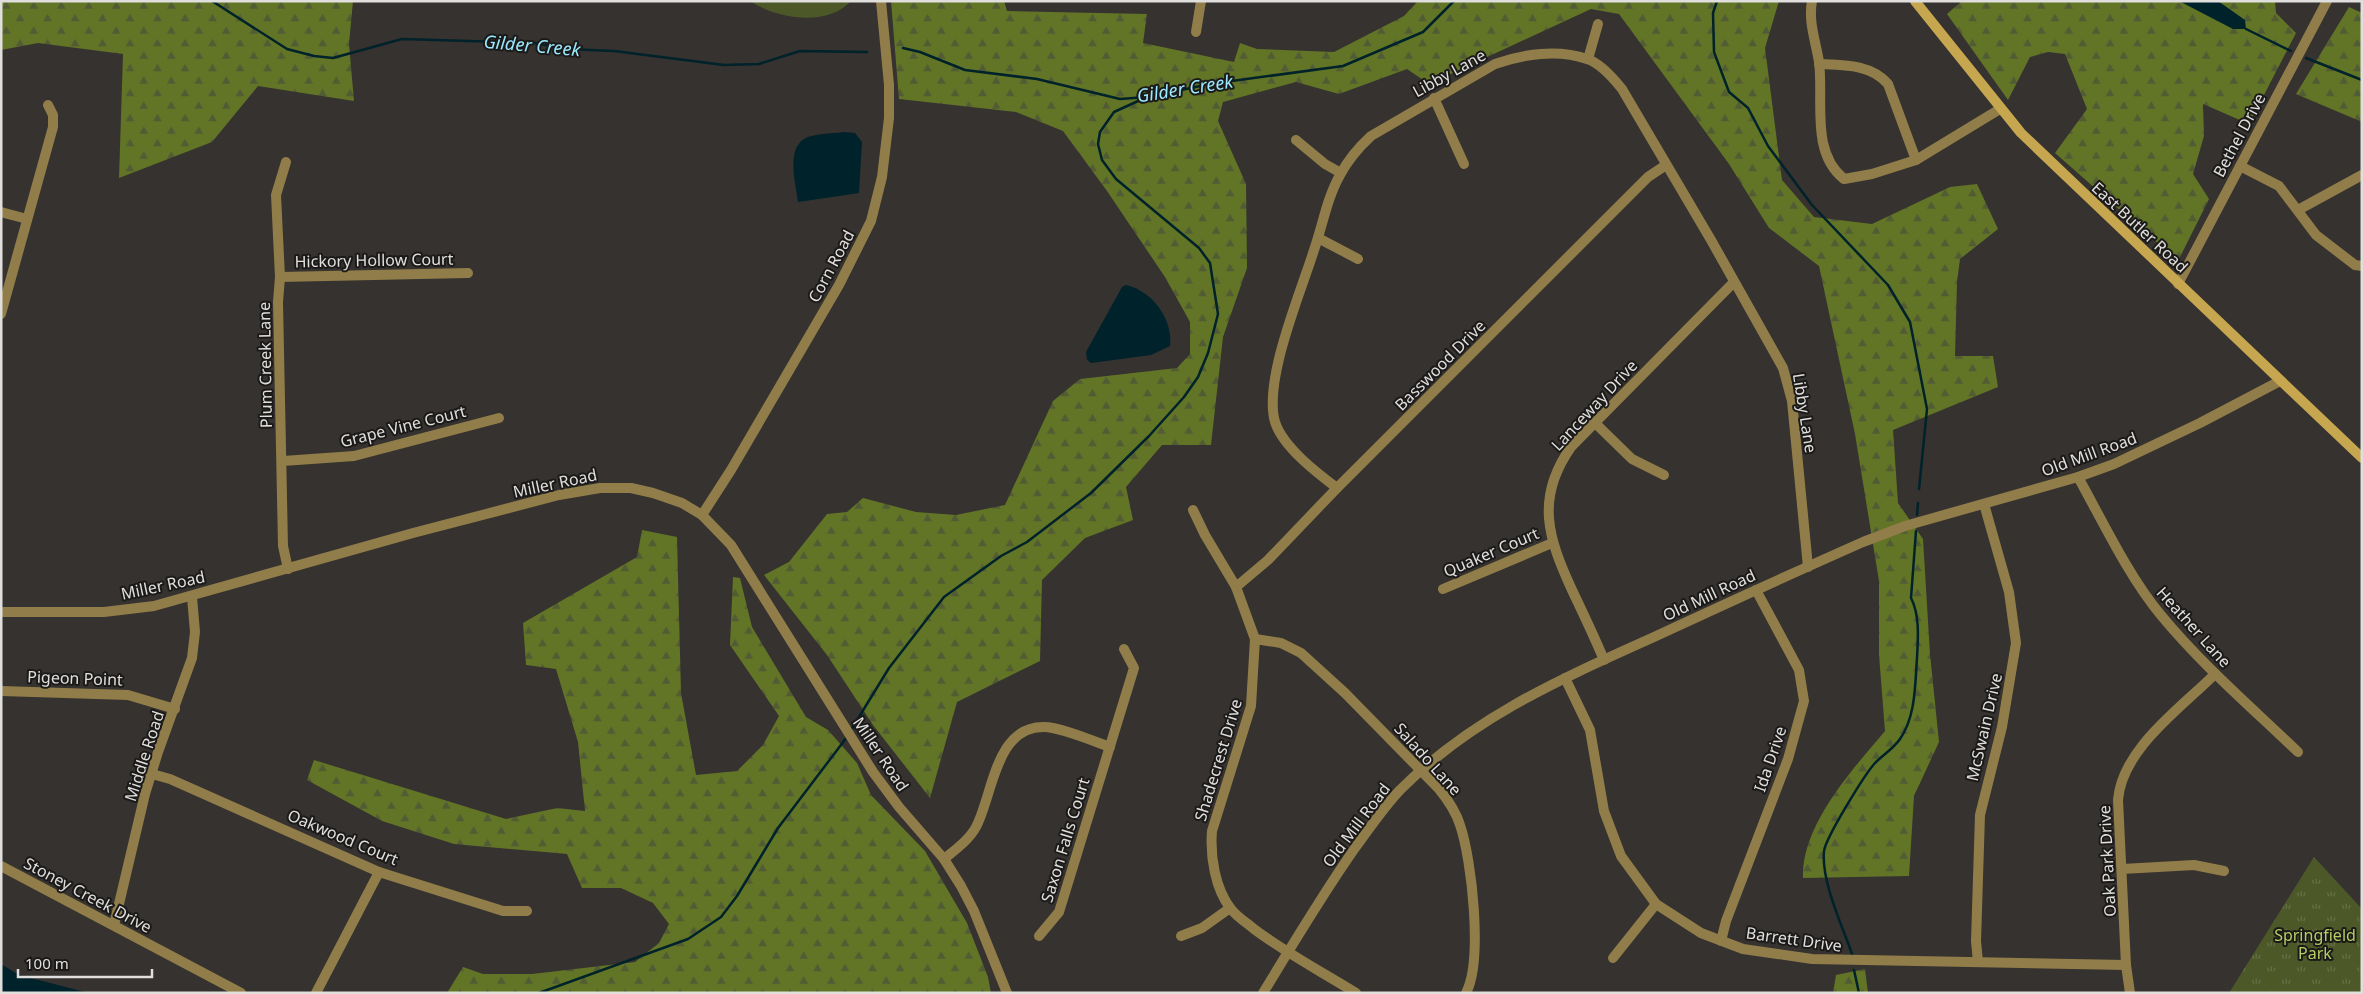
<svg xmlns="http://www.w3.org/2000/svg" width="2363" height="994" font-family="'Noto Sans',sans-serif">
<style>
.grass{fill:#4c5828}
.forest{fill:url(#forest-firs)}
.park{fill:url(#park-tufts)}
.water{fill:#00222a}
.lines{fill:none;stroke-linecap:round;stroke-linejoin:round}
.stream{stroke:#00222a;stroke-width:2.5}
.minor{stroke:#917d49;stroke-width:10}
.tertiary{stroke:#917d49;stroke-width:10}
.secondary{stroke:#c6a64f;stroke-width:10}
.labels{text-anchor:middle;stroke-width:4;stroke-linejoin:round;paint-order:stroke}
.street-label{font-size:16px;fill:#e0dfdd;stroke:#1b1a19}
.park-label{font-size:16px;fill:#b4ce64;stroke:#1b1a19}
.water-label{font-size:18px;font-style:italic;fill:#9be9fe;stroke:#1b1a19}
</style>
<defs>
<pattern id="forest-firs" width="22" height="20" patternUnits="userSpaceOnUse" patternTransform="scale(1.25)"><rect width="22" height="20" fill="#627425"/><path d="M5 1l3.5 6h-7zM16 11l3.5 6h-7z" fill="#525c34"/></pattern>
<pattern id="park-tufts" width="24" height="20" patternUnits="userSpaceOnUse" patternTransform="scale(1.25)"><rect width="24" height="20" fill="#4c5828"/><path d="M3 7l-1-3M5 7V3M7 7l1-3M15 17l-1-3M17 17v-4M19 17l1-3" fill="none" stroke="#667047"/></pattern>
</defs>
<rect width="100%" height="100%" fill="#35322f"/>
<path class="grass" d="M750,1H851C828,27 777,19 750,1Z"/>
<g class="forest">
<polygon points="1,1 353,1 349,44 354,101 258,86 212,142 119,178 123,54 38,43 1,50"/>
<path d="M891,1H1004L1007,11L1147,14L1143,43L1234,62L1240,43L1257,49L1334,52L1404,16L1418,1H1779L1765,48L1782,180L1814,217L1872,224L1950,187L1977,184L1998,229L1960,259L1957,282L1955,356H1993L1998,387L1893,430L1898,503L1923,539L1930,654L1939,742L1914,796L1909,876L1803,878C1801,825 1853,769 1885,731L1879,655V581L1855,434L1819,266L1769,228L1729,164L1619,14L1591,9L1429,84L1407,69L1339,94L1296,82L1223,102L1218,121L1246,184L1247,268L1223,337L1211,445H1162L1126,487L1133,520L1085,538L1042,580L1040,661L957,702L930,798L873,725L827,655L764,575L789,562L827,514L847,512L863,498L916,512L956,515L1005,505L1053,401L1080,379L1177,368L1190,354V322L1165,277L1107,191L1063,131L1016,112L899,99Z"/>
<polygon points="1962,1 2275,1 2276,13 2296,33 2249,124 2203,104 2204,136 2193,174 2209,199 2178,261 2055,153 2087,109 2065,54 2048,52 2030,57 2008,100 1947,14"/>
<polygon points="2349,7 2362,13 2362,122 2296,94"/>
<polygon points="642,530 677,537 681,693 696,775 737,771 763,745 779,716 730,645 733,577 740,578 752,627 806,717 828,730 857,763 871,795 925,851 967,923 988,977 991,993 447,993 463,967 483,974 532,974 635,962 659,943 669,924 653,903 621,888 582,888 567,854 454,844 382,821 307,780 314,760 506,819 557,808 585,811 578,742 556,669 526,665 523,623 637,557"/>
<polygon points="1865,969 1868,993 1833,993 1836,975"/>
</g>
<polygon class="park" points="2314,857 2362,909 2362,993 2229,993"/>
<g class="water">
<polygon points="2179,1 2218,1 2245,20 2246,29 2233,29"/>
<path d="M843,132L855,133L862,142L859,193L798,202C796,184 786,150 804,139C813,133 832,134 843,132Z"/>
<path d="M1126,285C1153,291 1173,320 1170,346L1151,355L1091,363L1087,360L1086,352L1122,287Z"/>
<polygon points="1,964 19,975 89,993 1,993"/>
</g>
<g class="lines">
<g class="stream">
<polyline points="212,1 287,49 314,56 333,58 402,39 535,43 567,49 614,51 724,65 759,64 800,51 867,52"/>
<polyline points="1717,1 1713,13 1714,52 1729,92 1748,108 1768,146 1812,205 1888,285 1910,322 1927,409 1919,489"/>
<polyline points="2246,29 2291,51"/>
<polyline points="903,48 920,52 965,70 1037,79 1120,99 1147,97 1210,84 1343,66 1423,32 1454,1"/>
<polyline points="2306,58 2362,80"/>
<polyline points="1917,515 1918,503"/>
<polyline points="851,730 889,668 944,597 1001,556 1027,542 1091,493 1149,436 1184,397 1198,377 1208,353 1218,314 1210,263 1199,248 1116,179 1102,160 1098,144 1100,132 1114,112 1147,97"/>
<path d="M1852,954C1842,925 1821,881 1824,851C1826,837 1865,774 1875,763C1883,755 1894,748 1900,739C1916,716 1915,684 1917,658C1918,639 1920,615 1911,598L1916,531"/>
<polyline points="1854,970 1859,993"/>
<polyline points="539,993 688,939 721,917 737,896 778,828 847,737"/>
</g>
<g class="minor">
<path d="M1812,1C1808,22 1816,42 1819,62C1824,100 1810,152 1844,179L1872,174L1916,160L2000,109"/>
<polyline points="1196,32 1201,1"/>
<polyline points="1588,59 1598,24"/>
<path d="M1819,64C1843,65 1871,64 1888,84L1916,160"/>
<polyline points="1434,98 1464,164"/>
<polyline points="1296,140 1325,164 1341,173"/>
<polyline points="286,162 276,195 280,277 278,302 283,546 288,569"/>
<polyline points="2240,166 2279,186 2316,235 2355,265 2362,266"/>
<polyline points="2298,210 2362,175"/>
<polyline points="1,212 27,219"/>
<polyline points="1318,238 1358,259"/>
<polyline points="280,277 468,273"/>
<polyline points="1,314 53,127 53,115 48,105"/>
<polyline points="1594,422 1632,459 1664,475"/>
<polyline points="283,461 354,456 499,418"/>
<path d="M2078,477C2102,520 2129,577 2160,614C2201,664 2251,707 2298,752"/>
<path d="M1337,488C1317,473 1283,447 1275,422C1263,380 1301,292 1314,250C1323,224 1327,198 1340,175C1348,160 1359,147 1371,136L1495,64C1523,54 1558,49 1587,59C1600,63 1614,79 1622,89L1711,240L1783,368L1792,401L1808,567"/>
<path d="M1193,510L1205,535L1236,587L1255,639L1251,706L1212,831C1210,856 1215,889 1231,909C1237,917 1247,923 1254,929C1286,953 1322,972 1356,993"/>
<polyline points="1236,587 1268,560 1337,488 1648,177 1666,165"/>
<polyline points="1443,589 1552,543"/>
<path d="M1255,639L1281,643L1301,653L1345,693L1439,789C1448,800 1456,812 1460,825C1472,860 1483,961 1466,993"/>
<path d="M1604,660C1594,636 1583,613 1572,590C1548,538 1535,498 1571,447L1734,282"/>
<polyline points="1565,678 1590,730 1604,811 1621,856 1656,904 1701,933 1743,949 1812,959 2126,965"/>
<polyline points="1,691 128,695 175,709"/>
<polyline points="152,774 170,779 379,872 503,911 527,911"/>
<path d="M944,859C955,850 969,840 976,827C993,795 995,726 1044,727C1060,727 1093,741 1110,747"/>
<polyline points="1,866 241,993"/>
<polyline points="2122,869 2194,865 2224,871"/>
<polyline points="114,925 145,794 158,752 192,658 195,632 192,597"/>
<polyline points="1039,936 1059,912 1134,668 1124,649"/>
<polyline points="1181,936 1202,928 1230,908"/>
<polyline points="1721,941 1726,921 1788,759 1804,701 1799,670 1756,590"/>
<polyline points="1613,958 1656,904"/>
<polyline points="1978,962 1976,941 1980,815 2002,727 2016,643 2009,592 1984,504"/>
<polyline points="316,993 379,872"/>
<path d="M1263,993C1293,944 1322,895 1355,848C1369,829 1383,808 1400,790C1473,717 1561,679 1654,637C1723,605 1793,573 1863,542L1905,526L2078,477L2114,464L2200,423L2280,381"/>
<path d="M2130,993L2126,965L2118,800C2122,749 2181,708 2215,674"/>
</g>
<g class="tertiary">
<polyline points="2178,284 2327,1"/>
<polyline points="702,515 731,470 839,285 871,221 882,177 889,118 889,85 881,1"/>
<polyline points="1,612 104,612 154,606 413,533 559,495 600,488 631,488 653,493 682,503 702,515 731,545 873,772 899,807 944,859 961,886 974,911 1007,993"/>
</g>
<polyline class="secondary" points="1915,1 2021,133 2362,458"/>
</g>
<g class="labels">
<g class="street-label">
<text transform="translate(1449 73) rotate(-29)" y="6">Libby Lane</text>
<text transform="translate(2239 135) rotate(-62)" y="6">Bethel Drive</text>
<text transform="translate(2140 227) rotate(43)" y="6">East Butler Road</text>
<text transform="translate(374 260) rotate(-1)" y="6">Hickory Hollow Court</text>
<text transform="translate(831 266) rotate(-62)" y="6">Corn Road</text>
<text transform="translate(265 365) rotate(-91)" y="6">Plum Creek Lane</text>
<text transform="translate(1440 365) rotate(-45)" y="6">Basswood Drive</text>
<text transform="translate(1594 405) rotate(-47)" y="6">Lanceway Drive</text>
<text transform="translate(1805 413) rotate(81)" y="6">Libby Lane</text>
<text transform="translate(403 426) rotate(-14)" y="6">Grape Vine Court</text>
<text transform="translate(2089 454) rotate(-20)" y="6">Old Mill Road</text>
<text transform="translate(555 483) rotate(-12)" y="6">Miller Road</text>
<text transform="translate(1491 552) rotate(-23)" y="6">Quaker Court</text>
<text transform="translate(163 585) rotate(-12)" y="6">Miller Road</text>
<text transform="translate(1709 595) rotate(-25)" y="6">Old Mill Road</text>
<text transform="translate(2194 627) rotate(48)" y="6">Heather Lane</text>
<text transform="translate(75 678) rotate(2)" y="6">Pigeon Point</text>
<text transform="translate(1984 727) rotate(-77)" y="6">McSwain Drive</text>
<text transform="translate(881 754) rotate(56)" y="6">Miller Road</text>
<text transform="translate(144 756) rotate(-72)" y="6">Middle Road</text>
<text transform="translate(1428 759) rotate(48)" y="6">Salado Lane</text>
<text transform="translate(1770 759) rotate(-71)" y="6">Ida Drive</text>
<text transform="translate(1218 760) rotate(-73)" y="6">Shadecrest Drive</text>
<text transform="translate(1356 825) rotate(-53)" y="6">Old Mill Road</text>
<text transform="translate(343 837) rotate(23)" y="6">Oakwood Court</text>
<text transform="translate(1065 840) rotate(-73)" y="6">Saxon Falls Court</text>
<text transform="translate(2107 861) rotate(-93)" y="6">Oak Park Drive</text>
<text transform="translate(88 895) rotate(28)" y="6">Stoney Creek Drive</text>
<text transform="translate(1794 939) rotate(8)" y="6">Barrett Drive</text>
</g>
<g class="park-label">
<text x="2315" y="941">Springfield<tspan x="2315" dy="18">Park</tspan></text>
</g>
<g class="water-label">
<text transform="translate(532 46) rotate(5)" y="6">Gilder Creek</text>
<text transform="translate(1185 89) rotate(-9)" y="6">Gilder Creek</text>
</g>
</g>
<rect width="2363" height="994" fill="none" stroke="#e0dfdd" stroke-width="5"/>
<path d="M18 969v8h134v-8" fill="none" stroke="#e0dfdd" stroke-width="2.5"/>
<text x="25" y="969" font-size="15" fill="#e0dfdd" stroke="#1b1a19" stroke-width="4" paint-order="stroke">100 m</text>
</svg>
